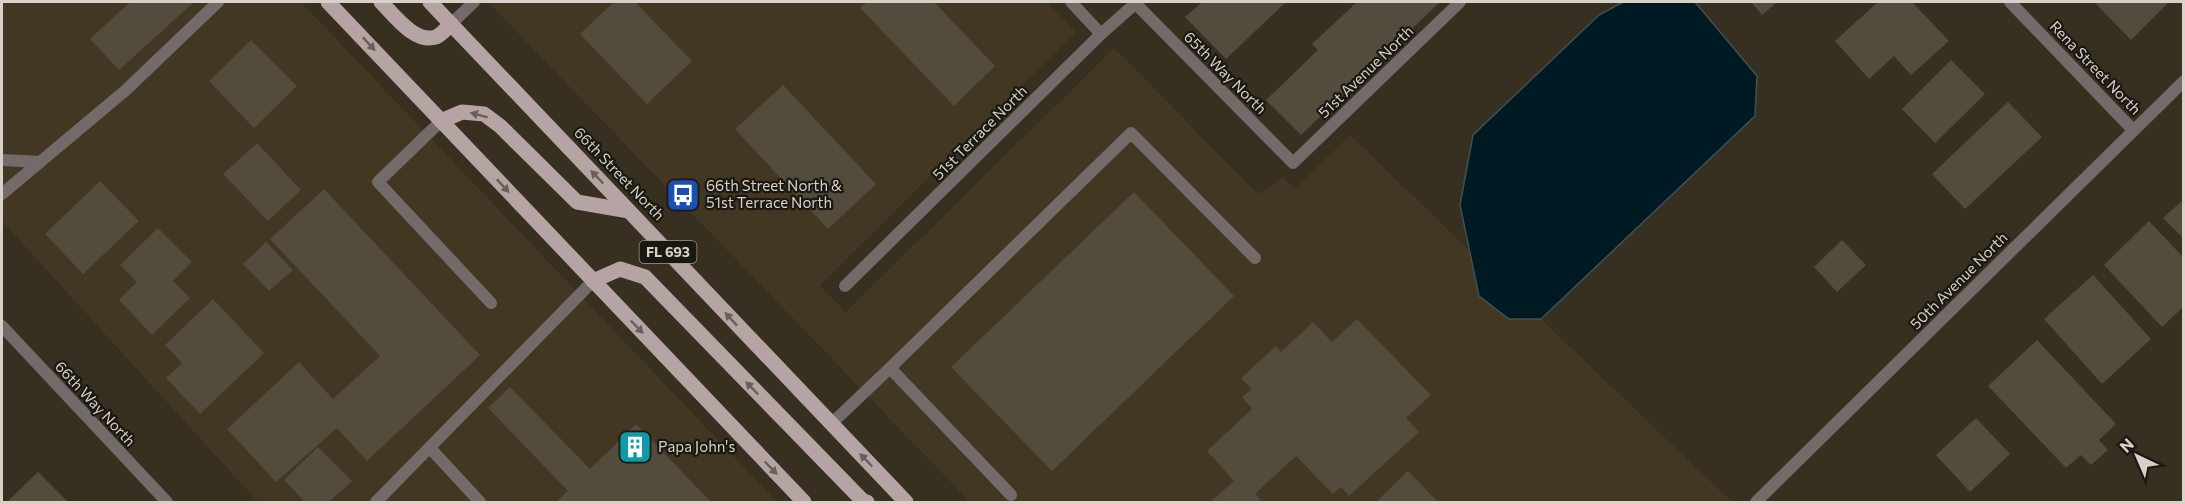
<svg xmlns="http://www.w3.org/2000/svg" width="2185" height="504" font-family="Commissioner,sans-serif">
<style>
.built{fill:#423722}
.water{fill:#001a23;stroke:#405155;stroke-width:1.5}
.building{fill:#534b3b}
.lines{fill:none;stroke-linecap:round;stroke-linejoin:round}
.service{stroke:#736a6a;stroke-width:12}
.minor{stroke:#736a6a;stroke-width:12}
.primary{stroke:#b6a3a3;stroke-width:15}
.oneway{fill:#685e5a}
.labels{text-anchor:middle;stroke-width:4.5;stroke-linejoin:round;paint-order:stroke}
.shield{fill:#1b1811;stroke:#9f9a92;stroke-width:1.5}
.shield-label{font-size:14px;font-weight:bold;fill:#d7d2c9}
.street-label{font-size:15px;fill:#d7d2c9;stroke:#1b1811}
.poi-label{font-size:15px;fill:#d7d2c9;stroke:#1b1811;text-anchor:start}
</style>
<rect width="100%" height="100%" fill="#372f20"/>
<g class="built">
<polygon points="2,2 301,2 777,502 258,502 2,221"/>
<polygon points="488,2 1047,2 1076,32 820,285 846,312 1114,48 1258,194 1283,177 1295,189 1350,135 1469,250 1479,296 1509,319 1541,319 1731,501 970,502"/>
</g>
<polygon class="water" points="1623,2 1695,2 1757,76 1755,116 1541,319 1509,319 1479,296 1460,205 1473,135 1599,15"/>
<g class="building">
<polygon points="130,2 194,2 119,70 90,39"/>
<polygon points="614,2 635,2 692,61 647,104 580,34"/>
<polygon points="867,2 934,2 995,66 954,106 860,8"/>
<polygon points="1202,2 1286,2 1226,59 1185,17"/>
<polygon points="1357,2 1440,2 1301,135 1266,100 1318,50 1312,44"/>
<polygon points="1751,2 1777,2 1762,15"/>
<polygon points="1878,2 1912,2 1949,41 1911,75 1894,56 1869,79 1835,41"/>
<polygon points="2098,2 2169,2 2131,40 2096,4"/>
<polygon points="251,40 297,86 254,128 209,81"/>
<polygon points="1951,60 1985,94 1935,143 1902,109"/>
<polygon points="783,85 876,184 828,229 735,129"/>
<polygon points="2008,102 2042,137 1965,209 1932,174"/>
<polygon points="257,143 301,190 268,221 223,174"/>
<polygon points="100,181 139,221 83,274 45,234"/>
<polygon points="324,189 480,355 367,461 337,428 276,482 227,429 299,362 333,399 380,356 270,239"/>
<polygon points="1134,192 1234,296 1052,471 951,367"/>
<polygon points="2184,199 2184,239 2163,218"/>
<polygon points="2149,221 2184,258 2184,306 2162,327 2104,265"/>
<polygon points="158,228 192,262 173,281 190,298 152,335 119,300 137,282 120,265"/>
<polygon points="1842,240 1866,265 1837,292 1814,267"/>
<polygon points="266,242 293,270 269,291 243,264"/>
<polygon points="2093,275 2151,339 2102,384 2044,319"/>
<polygon points="213,299 264,353 200,414 166,378 182,363 165,345"/>
<polygon points="1357,319 1431,395 1406,418 1419,432 1349,496 1341,487 1333,494 1296,456 1255,494 1262,502 1210,502 1234,481 1207,451 1252,409 1242,397 1252,389 1241,378 1276,346 1281,352 1313,322 1332,342"/>
<polygon points="2037,340 2116,424 2099,440 2108,450 2091,465 2081,455 2066,468 1988,386"/>
<polygon points="510,387 590,469 636,424 711,502 556,502 568,491 488,408"/>
<polygon points="1976,418 2010,454 1970,492 1936,455"/>
<polygon points="318,447 352,481 329,502 305,502 284,480"/>
<polygon points="1408,471 1438,502 1376,502"/>
<polygon points="38,472 68,502 7,502"/>
</g>
<g class="lines">
<g class="service">
<polyline points="451,24 474,2"/>
<polyline points="441,121 378,182 491,303"/>
<polyline points="2,160 40,162"/>
<polyline points="2,194 126,90 218,2"/>
<polyline points="890,368 1011,495"/>
<polyline points="831,424 890,368 1131,133 1255,258"/>
<polyline points="430,448 480,502"/>
<polyline points="376,502 593,281"/>
</g>
<g class="minor">
<polyline points="1071,2 1101,34"/>
<polyline points="2010,2 2133,130"/>
<polyline points="1135,3 1293,163 1460,2"/>
<polyline points="845,286 1101,34 1137,2"/>
<polyline points="2,326 167,502"/>
<polyline points="1756,502 2184,81"/>
</g>
<g class="primary">
<polyline points="328,2 804,502"/>
<path d="M381,2C394,15 415,44 436,37C441,35 447,28 451,24"/>
<polyline points="430,2 906,502"/>
<polyline points="441,121 462,112 484,114 500,126 577,202 629,211"/>
<polyline points="593,281 620,269 645,277 863,501 867,502"/>
</g>
</g>
<defs><path id="oneway-solid" d="M-6-.8H1V-3.2L6.5 0L1 3.2V.8H-6Z" transform="scale(1.5)"/></defs>
<g class="oneway">
<use href="#oneway-solid" transform="translate(369 44) rotate(47)"/>
<use href="#oneway-solid" transform="translate(479 115) rotate(-165)"/>
<use href="#oneway-solid" transform="translate(597 177) rotate(-134)"/>
<use href="#oneway-solid" transform="translate(503 186) rotate(47)"/>
<use href="#oneway-solid" transform="translate(731 319) rotate(-133)"/>
<use href="#oneway-solid" transform="translate(637 327) rotate(46)"/>
<use href="#oneway-solid" transform="translate(752 388) rotate(-134)"/>
<use href="#oneway-solid" transform="translate(866 460) rotate(-134)"/>
<use href="#oneway-solid" transform="translate(771 468) rotate(46)"/>
</g>
<defs>
<g id="bus-square" transform="scale(1.725)"><rect x="-9" y="-9" width="18" height="18" rx="4" fill="#1a4fb4" stroke="#1b1811"/><path d="M-5-6H5V4H4V6H2V4H-2V6H-4V4H-5ZM-3.5-4V0h7V-4ZM-3.5 1.2v1.5H-2V1.2ZM2 1.2v1.5H3.5V1.2Z" fill="#fff"/></g>
<g id="building-square" transform="scale(1.725)"><rect x="-9" y="-9" width="18" height="18" rx="4" fill="#0f9aa8" stroke="#1b1811"/><path d="M-4-6H4V6H1V3H-1V6H-4ZM-2.5-4.3h1.7v1.8h-1.7ZM.8-4.3h1.7v1.8H.8ZM-2.5-1h1.7V.8h-1.7ZM.8-1h1.7V.8H.8Z" fill="#fff"/></g>
</defs>
<g fill-rule="evenodd">
<use href="#bus-square" x="683" y="195"/>
<use href="#building-square" x="635" y="447"/>
</g>
<g class="labels">
<rect class="shield" x="639.5" y="241" width="57" height="22" rx="4.5"/>
<g class="shield-label">
<text x="668" y="257">FL 693</text>
</g>
<g class="street-label">
<text transform="translate(2095 68) rotate(46)" y="5">Rena Street North</text>
<text transform="translate(1366 72) rotate(-44)" y="5">51st Avenue North</text>
<text transform="translate(1225 73) rotate(45)" y="5">65th Way North</text>
<text transform="translate(980 133) rotate(-45)" y="5">51st Terrace North</text>
<text transform="translate(619 174) rotate(46)" y="5">66th Street North</text>
<text transform="translate(1959 281) rotate(-45)" y="5">50th Avenue North</text>
<text transform="translate(95 404) rotate(47)" y="5">66th Way North</text>
</g>
<g class="poi-label">
<text x="706" y="191">66th Street North &amp;<tspan x="706" dy="17">51st Terrace North</tspan></text>
<text x="658" y="452">Papa John's</text>
</g>
</g>
<rect width="2185" height="504" fill="none" stroke="#d7d2c9" stroke-width="6"/>
<g transform="translate(2137 456) rotate(316)" stroke="#1b1811" stroke-width="4.5" paint-order="stroke">
<path d="M0-4.5L10 22L0 15L-10 22Z" fill="#d7d2c9"/>
<text y="-9" font-size="16" font-weight="bold" text-anchor="middle" fill="#d7d2c9">N</text>
</g>
</svg>
